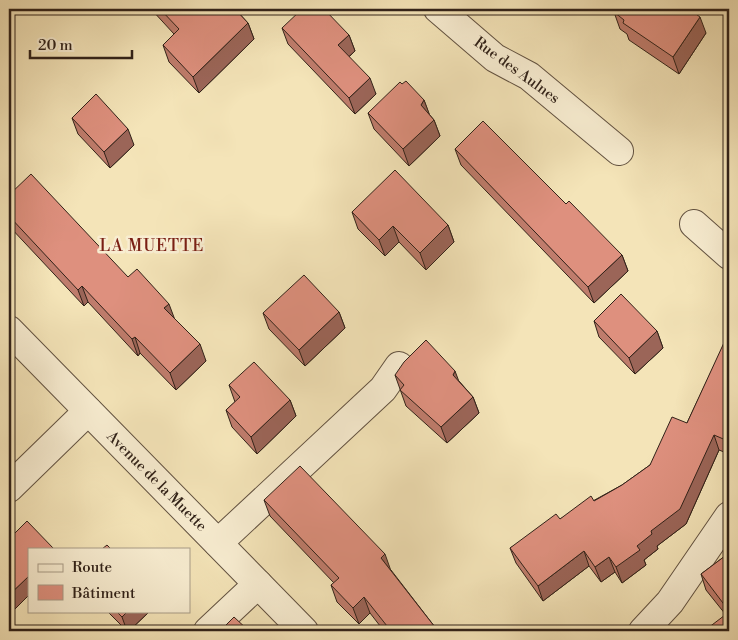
<svg xmlns="http://www.w3.org/2000/svg" width="738" height="640" font-family="'Libre Bodoni',serif">
<style>
.lines{fill:none;stroke-linecap:round;stroke-linejoin:round}
.minor-casing{stroke:#625241;stroke-width:30}
.minor{stroke:#f8edd1;stroke-width:28}
.wall{fill:#bf7c6c;stroke:#312219}
.shaded-wall{fill:#9b6558;stroke:#312219}
.building{fill:#de907e;stroke:#312219}
.labels{text-anchor:middle;stroke-width:5;stroke-linejoin:round;paint-order:stroke}
.street-label{font-size:15px;fill:#312219;stroke:#f8edd1}
.neighbourhood-label{font-size:16px;letter-spacing:1px;fill:#7a1f14;stroke:#f8edd1}
</style>
<rect width="100%" height="100%" fill="#f4e4b8"/>
<filter id="stains"><feTurbulence type="fractalNoise" baseFrequency=".004" numOctaves="4"/><feColorMatrix values="0 0 0 0 .2 0 0 0 0 .09 0 0 0 0 .02 0 0 0 .5 -.17"/></filter>
<radialGradient id="worn" r=".72"><stop offset=".6" stop-color="#630" stop-opacity="0"/><stop offset="1" stop-color="#630" stop-opacity=".3"/></radialGradient>
<g class="lines">
<g class="minor-casing">
<g id="minor">
<polyline points="438,9 495,58 529,76 619,151"/>
<polyline points="694,224 729,255"/>
<polyline points="9,330 304,631"/>
<polyline points="9,488 88,411"/>
<polyline points="218,543 383,389 399,366"/>
<polyline points="208,631 258,584"/>
<polyline points="643,631 670,602 729,516"/>
</g>
</g>
<use href="#minor" class="minor"/>
</g>
<g class="wall">
<polygon points="151,9 235,9 248,23 254,39 199,93 169,62 163,45 174,34"/>
<polygon points="614,12 706,33 679,74 629,40 627,34 620,29"/>
<polygon points="282,28 349,35 355,51 349,57 376,94 355,114 288,44"/>
<polygon points="424,100 429,114 434,120 440,136 409,166 374,129 368,113"/>
<polygon points="72,118 134,145 110,168 78,134"/>
<polygon points="455,149 622,255 628,271 594,303 461,165"/>
<polygon points="9,195 128,277 174,318 206,361 176,390 140,353 138,356 88,302 84,306 9,226"/>
<polygon points="352,212 448,225 454,242 426,270 399,242 385,256 358,229"/>
<polygon points="339,312 345,328 305,366 269,329 263,313"/>
<polygon points="594,321 657,331 663,348 635,374 599,337"/>
<polygon points="729,334 729,454 719,450 686,524 657,546 658,549 644,560 646,565 622,583 615,572 601,582 589,566 543,601 516,563 510,548 560,519 622,485 650,465 687,423"/>
<polygon points="395,375 459,381 473,397 479,413 447,443 406,406"/>
<polygon points="229,385 290,400 296,416 257,454 232,427 226,410 235,402"/>
<polygon points="264,500 391,570 438,631 384,631 370,613 359,624 337,602 331,585 334,583 270,516"/>
<polygon points="729,553 729,631 726,615 706,590 701,574"/>
<polygon points="107,611 150,611 129,631 127,631"/>
</g>
<g class="shaded-wall">
<polygon points="700,17 706,33 679,74 673,57"/>
<polygon points="248,23 254,39 199,93 193,77"/>
<polygon points="349,35 355,51 344,61 338,45"/>
<polygon points="370,78 376,94 355,114 349,98"/>
<polygon points="424,100 430,116 421,105"/>
<polygon points="434,120 440,136 409,166 403,149"/>
<polygon points="128,129 134,145 110,168 104,152"/>
<polygon points="448,225 454,242 426,270 420,253"/>
<polygon points="393,226 399,242 385,256 379,240"/>
<polygon points="622,255 628,271 594,303 588,287"/>
<polygon points="82,286 88,302 84,306 78,290"/>
<polygon points="169,304 175,320 164,308"/>
<polygon points="339,312 345,328 305,366 299,350"/>
<polygon points="657,331 663,348 635,374 629,358"/>
<polygon points="135,337 140,353 138,356 132,339"/>
<polygon points="200,344 206,361 176,390 170,373"/>
<polygon points="455,371 461,387 453,375"/>
<polygon points="473,397 479,413 447,443 441,427"/>
<polygon points="290,400 296,416 257,454 251,437"/>
<polygon points="714,435 719,450 686,524 657,546 658,549 644,560 646,565 622,583 616,567 651,531"/>
<polygon points="9,444 13,455 9,459"/>
<polygon points="584,551 589,566 543,601 538,586"/>
<polygon points="385,554 391,571 381,558"/>
<polygon points="609,557 615,572 601,582 595,567"/>
<polygon points="29,576 29,595 9,615 9,595"/>
<polygon points="364,597 370,613 359,624 353,608"/>
<polygon points="128,611 150,611 129,631 127,631 122,617"/>
</g>
<g class="building">
<polygon points="160,9 235,9 248,23 193,77 163,45 179,29"/>
<polygon points="302,9 324,9 349,35 338,45 370,78 349,98 282,28"/>
<polygon points="617,9 689,9 700,17 673,57 623,23 624,20 614,12"/>
<polygon points="406,81 424,100 421,105 434,120 403,149 368,113 400,82 402,84"/>
<polygon points="96,94 128,129 104,152 72,118"/>
<polygon points="483,121 566,204 569,201 622,255 588,287 455,149"/>
<polygon points="395,170 448,225 420,253 393,226 379,240 352,212"/>
<polygon points="31,174 128,277 137,269 169,304 164,308 200,344 170,373 135,337 132,339 82,286 78,290 9,216 9,195"/>
<polygon points="304,275 339,312 299,350 263,313"/>
<polygon points="621,294 657,331 629,358 594,321"/>
<polygon points="728,334 729,334 729,438 728,441 714,435 680,509 651,531 652,534 637,546 640,550 616,567 609,557 595,567 584,551 538,586 510,548 556,514 560,519 591,496 594,501 622,485 650,465 672,417 687,423"/>
<polygon points="426,340 455,371 453,375 473,397 441,427 400,390 404,385 395,375 404,362"/>
<polygon points="254,362 290,400 251,437 226,410 240,397 229,385"/>
<polygon points="300,466 385,554 381,558 438,631 391,631 364,597 353,608 331,585 339,578 264,500"/>
<polygon points="27,521 54,549 29,549 29,576 9,595 9,539"/>
<polygon points="107,545 111,549 102,549"/>
<polygon points="729,553 729,611 701,574"/>
<polygon points="116,611 128,611 122,617"/>
<polygon points="729,612 729,631 704,631"/>
<polygon points="234,617 249,631 220,631"/>
</g>
<g class="labels">
<g class="street-label">
<text transform="translate(517 70) rotate(36)" y="5">Rue des Aulnes</text>
<text transform="translate(157 481) rotate(45)" y="5">Avenue de la Muette</text>
</g>
<g class="neighbourhood-label">
<text x="152" y="251">LA MUETTE</text>
</g>
</g>
<rect width="738" height="640" fill="none" stroke="#f4e4b8" stroke-width="30"/>
<rect x="10" y="10" width="718" height="620" fill="none" stroke="#312219" stroke-width="2.5"/>
<rect x="15" y="15" width="708" height="610" fill="none" stroke="#312219"/>
<rect x="28" y="548" width="162" height="65" fill="#f8edd1" stroke="#a89c87"/>
<rect x="38" y="564" width="25" height="8" fill="#f8edd1" stroke="#a89c87"/>
<text x="72" y="572" font-size="15" fill="#312219">Route</text>
<rect x="38" y="585" width="25" height="15" fill="#de907e" stroke="#a89c87"/>
<text x="72" y="598" font-size="15" fill="#312219">Bâtiment</text>
<path d="M30 50v8h102v-8" fill="none" stroke="#312219" stroke-width="2.5"/>
<text x="38" y="50" font-size="15" fill="#312219" stroke="#f8edd1" stroke-width="4" paint-order="stroke">20 m</text>
<rect width="100%" height="100%" filter="url(#stains)"/>
<rect width="100%" height="100%" fill="url(#worn)"/>
</svg>
